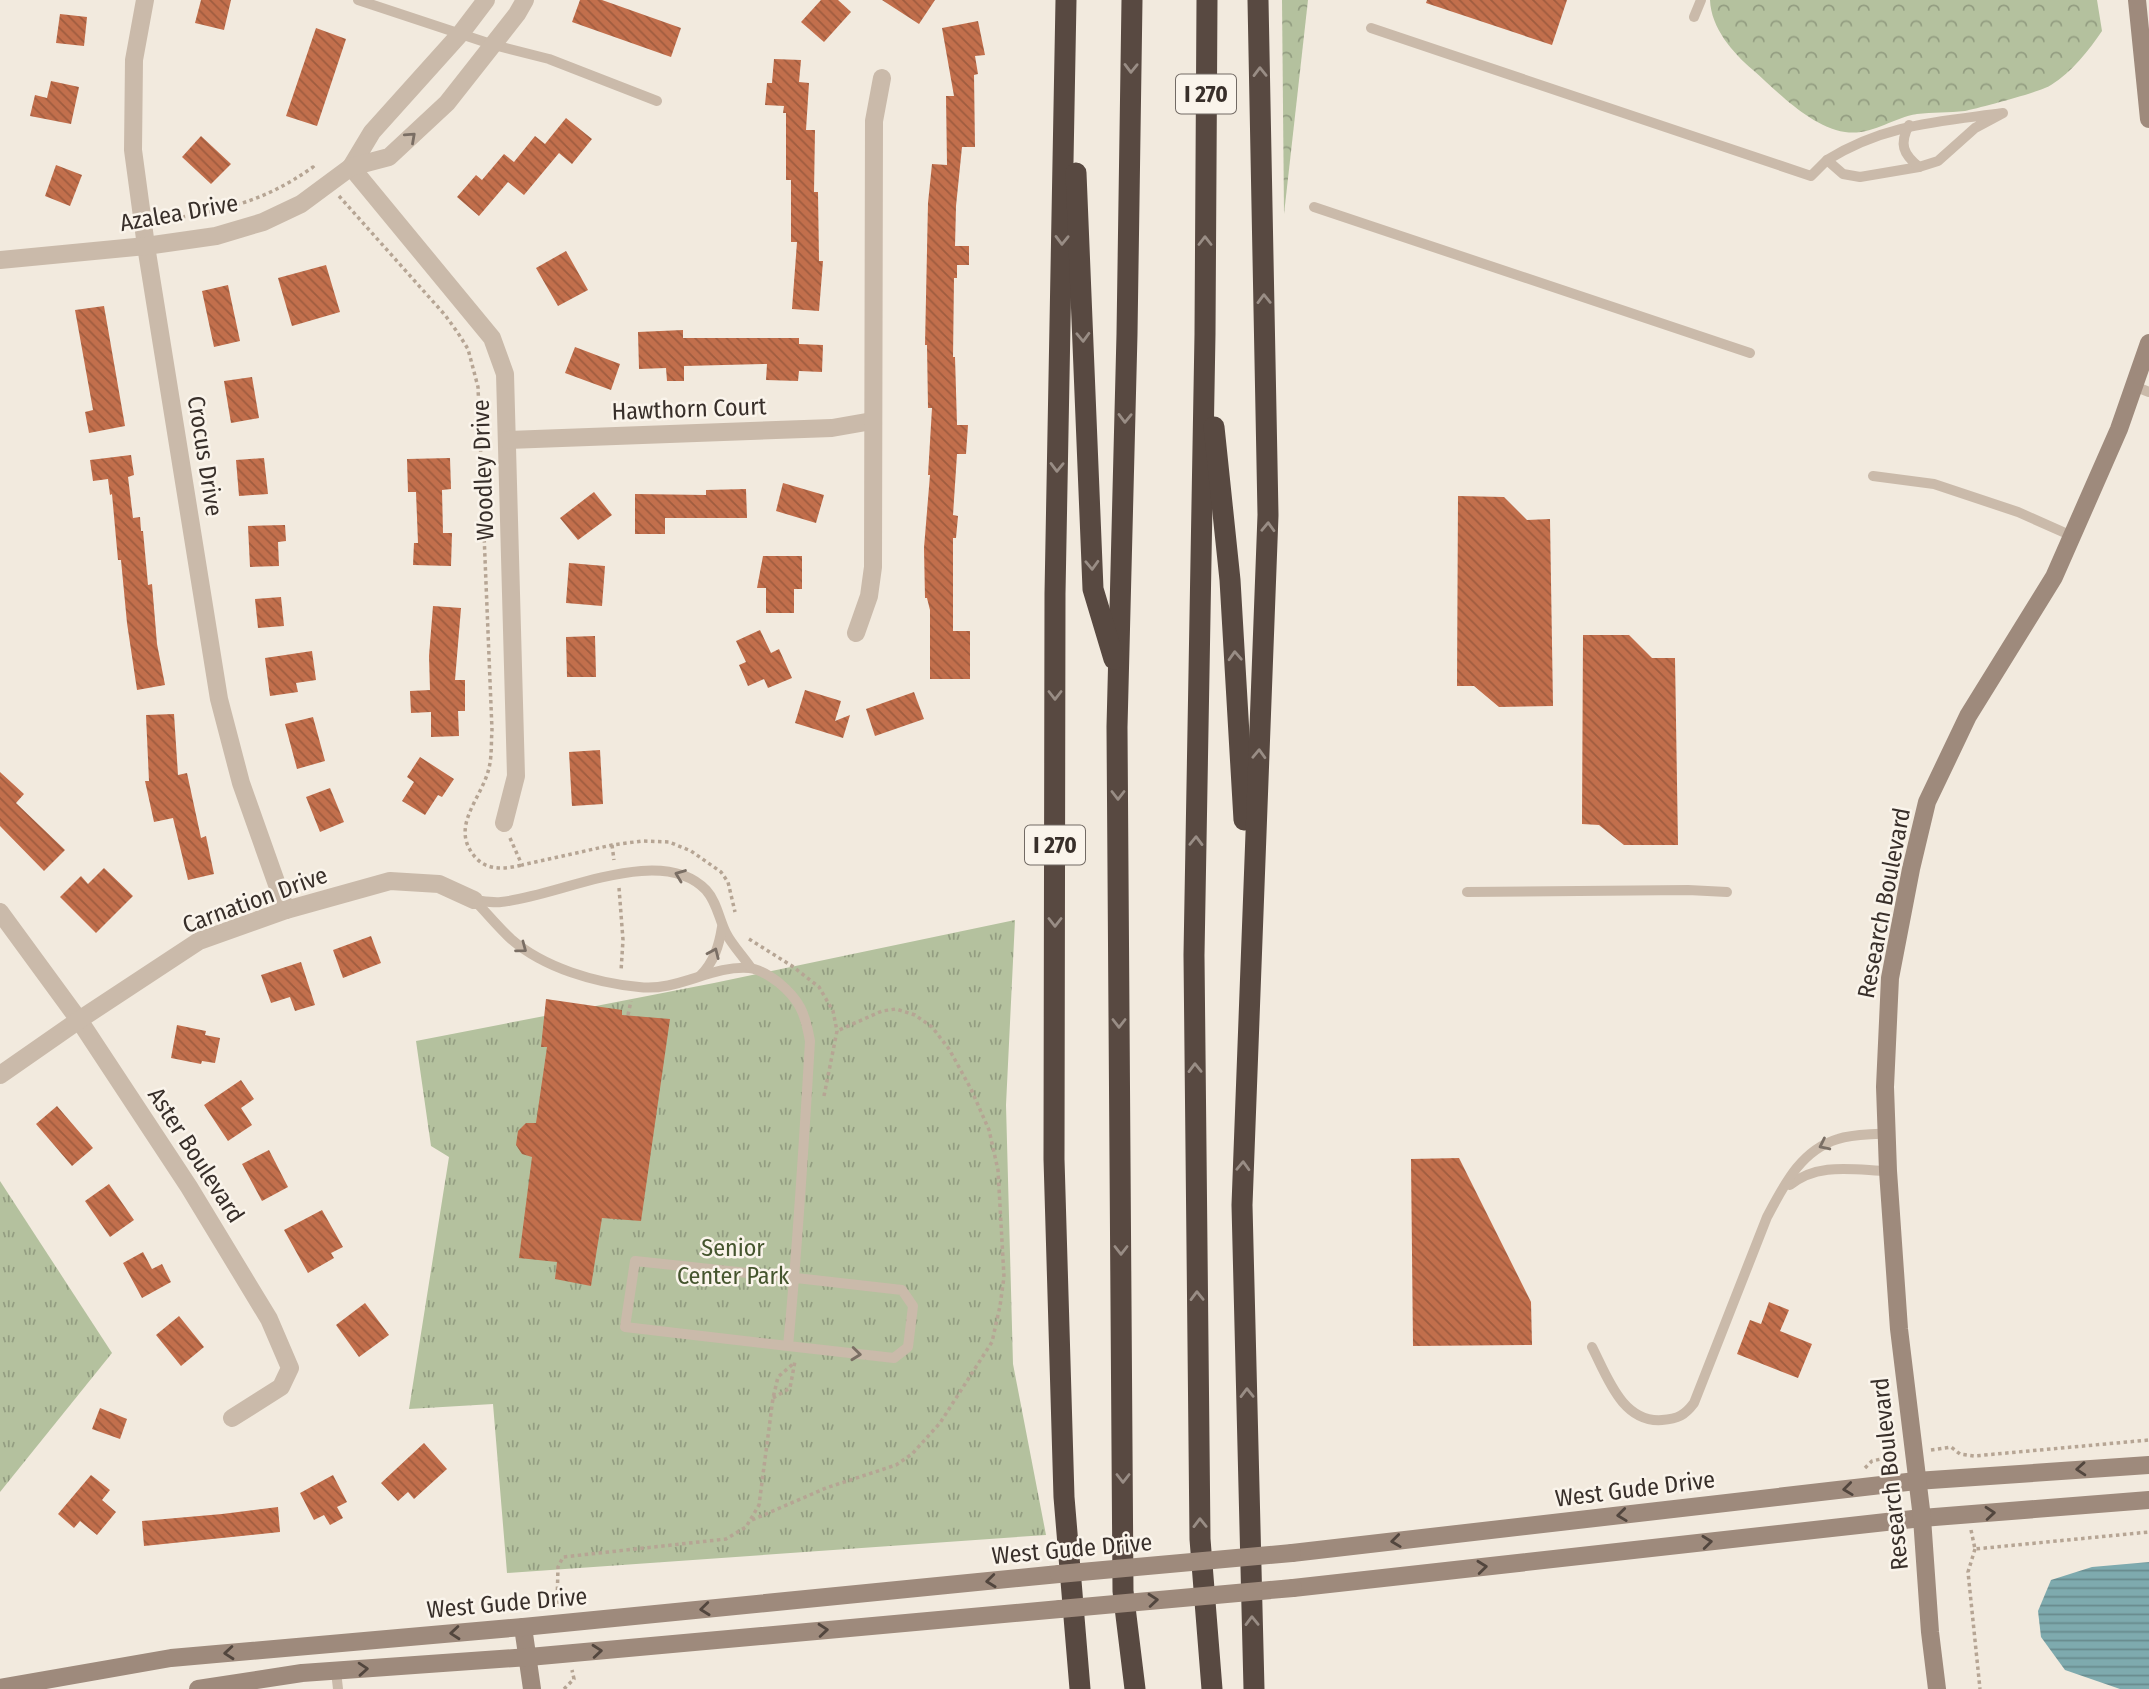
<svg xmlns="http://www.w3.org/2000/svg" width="2149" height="1689" font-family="'Fira Sans Condensed',sans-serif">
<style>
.forest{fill:url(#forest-crowns)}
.park{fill:url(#park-tufts)}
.water{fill:url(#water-rules)}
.building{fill:url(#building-back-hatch)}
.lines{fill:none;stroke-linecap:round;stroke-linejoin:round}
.path{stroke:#b6a594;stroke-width:3.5;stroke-dasharray:3.5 3.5;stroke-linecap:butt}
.lane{stroke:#cabaaa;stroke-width:10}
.street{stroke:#cabaaa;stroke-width:18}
.secondary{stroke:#9e8a7c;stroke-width:18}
.highway{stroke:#584941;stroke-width:21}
.secondary-bridge{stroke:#9e8a7c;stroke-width:18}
.oneway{stroke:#998d85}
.oneway2{stroke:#7a6e64}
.oneway3{stroke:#52463e}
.labels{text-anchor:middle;stroke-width:5;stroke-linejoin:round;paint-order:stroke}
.shield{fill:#faf4eb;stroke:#726a64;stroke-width:2}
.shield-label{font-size:23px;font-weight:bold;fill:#382f2a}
.street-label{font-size:24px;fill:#382f2a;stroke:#faf4eb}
.park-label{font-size:24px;fill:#45552e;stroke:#faf4eb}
</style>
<defs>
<pattern id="forest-crowns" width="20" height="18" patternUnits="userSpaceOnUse" patternTransform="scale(1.75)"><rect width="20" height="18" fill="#b4c19e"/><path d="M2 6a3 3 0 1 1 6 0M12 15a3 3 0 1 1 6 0" fill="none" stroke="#939d81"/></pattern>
<pattern id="park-tufts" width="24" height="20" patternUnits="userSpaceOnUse" patternTransform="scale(1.75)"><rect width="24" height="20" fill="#b4c19e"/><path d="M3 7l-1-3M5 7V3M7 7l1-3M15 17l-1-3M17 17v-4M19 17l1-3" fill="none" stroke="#939d81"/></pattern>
<pattern id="water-rules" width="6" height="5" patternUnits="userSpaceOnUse" patternTransform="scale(1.75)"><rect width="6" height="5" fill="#7eaaae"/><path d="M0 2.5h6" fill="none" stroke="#688b8e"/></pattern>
<pattern id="building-back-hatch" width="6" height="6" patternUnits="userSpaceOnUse" patternTransform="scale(1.75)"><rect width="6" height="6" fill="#c26f4c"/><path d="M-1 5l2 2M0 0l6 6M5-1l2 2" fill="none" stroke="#9f5c3f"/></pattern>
</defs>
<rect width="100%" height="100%" fill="#f2eade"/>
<g class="forest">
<polygon points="1282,0 1308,0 1284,214"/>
<path d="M1710,0H2097L2102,31C2089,50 2072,72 2051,85C2041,92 1979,108 1965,111C1949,113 1932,112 1917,114C1892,118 1871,136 1845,132C1810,126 1779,93 1753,70C1733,53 1711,28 1710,0Z"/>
</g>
<g class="park">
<polygon points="1015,920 1006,1105 1013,1364 1046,1535 507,1573 493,1404 409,1409 449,1157 431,1146 416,1041 714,983"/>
<polygon points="0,1181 112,1353 0,1492"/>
</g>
<polygon class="water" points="2149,1562 2149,1689 2120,1689 2065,1670 2041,1637 2038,1611 2051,1580 2092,1567"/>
<g class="building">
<polygon points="201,0 231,0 224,30 195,23"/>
<polygon points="580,0 602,0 681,28 671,57 572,22"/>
<polygon points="821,0 838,0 851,12 824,42 801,22"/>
<polygon points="882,0 935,0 919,24"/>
<polygon points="1427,0 1567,0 1552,45 1426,3"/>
<polygon points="60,14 87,17 84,46 56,43"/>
<polygon points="978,21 985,55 975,56 978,74 974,75 975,147 962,147 956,206 955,246 969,246 969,265 957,265 957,278 954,278 953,357 955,357 957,425 968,425 966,454 957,454 953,515 958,516 956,538 953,538 953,631 970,631 970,679 930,679 930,610 927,598 925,598 924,548 930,475 928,475 932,408 928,408 927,345 925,345 928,203 932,164 947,165 946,96 954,96 942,28"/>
<polygon points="316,28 346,39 317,126 286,116"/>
<polygon points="774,59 801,60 799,82 809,83 806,130 815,130 814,192 818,192 819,261 823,261 819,311 792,309 797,242 791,242 791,180 786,180 786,113 783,113 784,106 765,105 767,83 772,83"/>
<polygon points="51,81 79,87 71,124 30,116 35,95 47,98"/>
<polygon points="566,118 592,139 572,164 559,153 524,195 508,182 479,216 457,197 476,175 482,180 504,154 514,162 535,136 545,144"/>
<polygon points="201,136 231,164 211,184 182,157"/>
<polygon points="56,165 82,175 70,206 45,196"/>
<polygon points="566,251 588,290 558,306 536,268"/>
<polygon points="326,265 340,312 292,326 278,278"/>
<polygon points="228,285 240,341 214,347 202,291"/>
<polygon points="104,306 125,426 89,433 85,412 93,410 75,310"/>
<polygon points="683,330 683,338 799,338 799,344 823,345 822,372 799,371 798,381 766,380 767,364 684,366 684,381 667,381 666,368 639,369 638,332"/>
<polygon points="575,347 620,364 611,390 565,373"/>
<polygon points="252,377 259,418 231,423 224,381"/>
<polygon points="131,455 134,475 128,477 133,518 140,517 141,531 143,531 148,585 152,584 157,644 165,685 137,690 127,623 121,560 118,560 112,494 110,495 108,479 93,481 90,460"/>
<polygon points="264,458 268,494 239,496 236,460"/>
<polygon points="450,458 451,489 442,490 443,533 452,533 451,566 413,565 414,543 418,543 416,492 408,492 407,459"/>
<polygon points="783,483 824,495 816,523 776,511"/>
<polygon points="746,489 747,518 665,518 665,534 635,534 635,494 706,495 706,490"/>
<polygon points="594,492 612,515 578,540 560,518"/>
<polygon points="1458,496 1504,497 1527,520 1550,519 1553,706 1499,707 1474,686 1457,686"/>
<polygon points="285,525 286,541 278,542 279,566 250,567 248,526"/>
<polygon points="763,556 802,556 802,589 794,589 794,613 766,613 766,588 757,588"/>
<polygon points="569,563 605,566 602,606 566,603"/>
<polygon points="281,597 284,626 258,628 255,599"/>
<polygon points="433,606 461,608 455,680 465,680 465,711 458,711 459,736 431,737 431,712 411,713 410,691 430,690 429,656"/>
<polygon points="760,630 771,653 779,649 792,678 768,688 764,679 748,686 739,665 746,662 736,641"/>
<polygon points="1583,635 1629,635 1652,658 1675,658 1678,845 1624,845 1599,825 1582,824"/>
<polygon points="595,636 596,677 567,677 566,637"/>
<polygon points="312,651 316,680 296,683 298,692 270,696 265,658"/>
<polygon points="805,690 841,701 835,721 850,715 843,738 795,723"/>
<polygon points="914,692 924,719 875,736 866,709"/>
<polygon points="174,714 178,775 187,773 201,838 206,836 214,874 188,880 173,818 154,822 145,781 149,781 146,715"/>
<polygon points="313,717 325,761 297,769 285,724"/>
<polygon points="600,750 603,804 572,806 569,752"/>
<polygon points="420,757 454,779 442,797 438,795 425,815 402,801 414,782 407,777"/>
<polygon points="0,772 24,794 16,803 65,850 44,871 0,826"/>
<polygon points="330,788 344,822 320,832 306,797"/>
<polygon points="104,868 133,896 96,933 60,897 81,876 88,884"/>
<polygon points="371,936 381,963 343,978 333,950"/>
<polygon points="301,962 315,1005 295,1011 290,997 271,1003 261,975"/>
<polygon points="546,999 622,1010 622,1015 670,1019 641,1221 602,1218 591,1286 555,1279 557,1262 519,1258 532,1157 522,1154 516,1145 518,1131 526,1123 536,1123 547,1047 541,1047"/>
<polygon points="177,1025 206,1031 205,1035 220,1038 215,1063 202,1061 201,1064 171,1058"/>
<polygon points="241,1080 254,1099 241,1108 252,1125 228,1141 204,1105"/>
<polygon points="57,1106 93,1148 72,1166 36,1124"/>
<polygon points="269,1150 288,1187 262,1201 242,1164"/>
<polygon points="1459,1158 1531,1302 1532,1345 1413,1346 1411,1159"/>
<polygon points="109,1184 134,1220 110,1237 85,1201"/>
<polygon points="322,1210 343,1247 331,1253 334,1258 308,1273 284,1230"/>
<polygon points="143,1252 152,1269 162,1264 171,1282 142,1298 123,1263"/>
<polygon points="1769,1302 1789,1310 1780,1331 1812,1344 1798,1378 1737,1354 1750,1320 1761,1324"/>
<polygon points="365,1303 389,1335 359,1357 336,1325"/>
<polygon points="179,1316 204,1347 181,1366 156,1335"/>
<polygon points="100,1408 127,1419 120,1439 92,1429"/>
<polygon points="424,1443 447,1469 414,1499 408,1492 398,1501 381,1483"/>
<polygon points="91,1475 110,1490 102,1500 116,1512 97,1535 80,1521 74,1528 58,1514"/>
<polygon points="333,1475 347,1502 337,1507 343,1518 330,1525 324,1515 314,1520 300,1493"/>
<polygon points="278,1507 280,1532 144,1546 142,1521 222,1514"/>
</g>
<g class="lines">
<g class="path">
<path d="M339,196L445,315L458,333L468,349L478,387L492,730C491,742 492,756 489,768C482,799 448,827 476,858C488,871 506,869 522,865"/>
<path d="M161,221C221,210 261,204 313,167L315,170"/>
<polyline points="510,838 522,865 612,845 642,841 669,842 691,851 721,872 728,882 735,912"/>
<polyline points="612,845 614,860"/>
<polyline points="619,888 623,940 621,971"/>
<polyline points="749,939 792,966 819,987 833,1011 837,1031 824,1096"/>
<polyline points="628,1015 631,1001"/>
<polyline points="773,1398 790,1388 795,1361"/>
<polyline points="1931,1450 1951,1447 1960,1454 1974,1456 2149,1440"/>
<polyline points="1865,1468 1872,1461 1895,1456"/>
<polyline points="752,1520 826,1488 896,1465 912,1454 940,1423 992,1342 1000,1306 1004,1277 998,1170 989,1130 971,1089 949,1049 932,1027 915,1015 896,1009 882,1011 837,1031"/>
<polyline points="1971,1530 1975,1549 2149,1532"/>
<polyline points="1975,1549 1968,1572 1980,1689"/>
<polyline points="557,1604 558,1567 563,1557 726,1539 746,1527 759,1505 773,1398 778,1377 794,1363"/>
<polyline points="564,1689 574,1679 572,1670"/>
</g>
<g class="lane">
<polyline points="358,0 494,45 549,59 657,101"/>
<polyline points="1694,17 1701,0"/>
<polyline points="1371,28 1811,176 1827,160"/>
<path d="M2003,113L1975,128L1938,161L1919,167L1860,177L1843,174L1827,160C1885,124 1937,122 2003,113Z"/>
<path d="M1909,125C1899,144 1903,154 1919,167"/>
<polyline points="1314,207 1750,353"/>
<polyline points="2134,386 2149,392"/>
<polyline points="1873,476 1934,484 2018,512 2072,536"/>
<polyline points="1467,892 1688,890 1727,892"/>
<path d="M474,900C486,912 498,927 511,939C544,968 596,983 639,987C677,992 712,965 749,968C760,969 770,976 778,982C800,1000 805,1013 810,1041C804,1143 798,1244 788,1346L625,1327L635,1261L795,1278L805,1279L902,1290L913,1306L908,1347L894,1358L788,1346"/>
<path d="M475,900C483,901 493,903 501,902C558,897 660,842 706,890C717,902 719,919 726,933C732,945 743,956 751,968"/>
<path d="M700,976C714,962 719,946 722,927"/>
<path d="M1790,1185C1818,1162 1854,1170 1888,1171"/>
<path d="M1592,1347C1607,1376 1622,1423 1662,1420C1678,1419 1685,1415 1694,1403L1767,1217C1784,1185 1801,1150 1838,1139C1853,1134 1871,1135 1887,1133"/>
<polyline points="336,1671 338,1689"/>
</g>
<g class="street">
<polyline points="145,0 134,60 133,150 146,246 219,699 241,783 286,910"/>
<polyline points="351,167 492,338 505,374 516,776 504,823"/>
<polyline points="351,167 372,132 461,33 486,0"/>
<polyline points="0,260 146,246 216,236 263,222 301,204 351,167 389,157 447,103 517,14 525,0"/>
<polyline points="508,440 832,428 872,421"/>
<polyline points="856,633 869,596 873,567 874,121 882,78"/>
<polyline points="0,912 79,1020 189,1187 269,1319 290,1368 281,1387 232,1418"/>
<polyline points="0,1075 79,1020 199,941 286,910 390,881 439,884 474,900"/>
</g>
<g class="secondary">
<polyline points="2137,0 2149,119"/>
<polyline points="1292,1553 1916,1481 2149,1465"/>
<polyline points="1293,1588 1922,1518 2149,1500"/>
<polyline points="523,1627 532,1689"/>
<polyline points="0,1688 171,1658 523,1627 1059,1574"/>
<polyline points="198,1689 302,1673 529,1657 1060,1609"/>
<polyline points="1937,1689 1930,1632 1922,1518 1899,1329 1888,1171 1885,1087 1890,978 1911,869 1927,802 1968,716 2054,577 2119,429 2149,343"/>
</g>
<g class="highway">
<polyline points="1066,0 1055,594 1054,1159 1064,1497 1080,1689"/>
<polyline points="1132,0 1127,334 1117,727 1123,1591 1135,1689"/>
<polyline points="1207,0 1205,334 1194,955 1200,1539 1212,1689"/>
<polyline points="1076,173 1093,589 1114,659"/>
<polyline points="1214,427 1230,580 1244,820"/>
<polyline points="1254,1689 1242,1205 1268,515 1258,0"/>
</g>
<g class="secondary-bridge">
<polyline points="1059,1574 1292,1553"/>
<polyline points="1060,1609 1293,1588"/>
</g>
</g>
<defs><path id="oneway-chevron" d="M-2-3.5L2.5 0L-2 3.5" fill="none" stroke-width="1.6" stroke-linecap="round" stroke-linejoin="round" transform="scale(1.75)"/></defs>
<g class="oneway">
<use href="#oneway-chevron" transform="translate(1131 68) rotate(91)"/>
<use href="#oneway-chevron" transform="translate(1260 72) rotate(-91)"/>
<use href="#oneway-chevron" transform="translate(1062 240) rotate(91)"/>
<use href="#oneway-chevron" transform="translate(1205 241) rotate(-90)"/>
<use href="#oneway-chevron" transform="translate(1264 299) rotate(-91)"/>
<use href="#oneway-chevron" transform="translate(1083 337) rotate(88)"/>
<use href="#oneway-chevron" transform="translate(1125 418) rotate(91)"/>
<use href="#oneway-chevron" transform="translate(1057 467) rotate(91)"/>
<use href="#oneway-chevron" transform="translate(1268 527) rotate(-88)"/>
<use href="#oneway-chevron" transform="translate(1092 565) rotate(88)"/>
<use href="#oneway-chevron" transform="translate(1235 656) rotate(-93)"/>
<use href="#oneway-chevron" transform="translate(1055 695) rotate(90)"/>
<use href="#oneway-chevron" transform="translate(1259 754) rotate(-88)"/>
<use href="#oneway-chevron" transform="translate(1118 795) rotate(90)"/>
<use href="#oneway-chevron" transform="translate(1196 841) rotate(-89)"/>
<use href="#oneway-chevron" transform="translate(1055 922) rotate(90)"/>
<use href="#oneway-chevron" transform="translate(1119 1023) rotate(90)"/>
<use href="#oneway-chevron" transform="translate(1195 1068) rotate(-91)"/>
<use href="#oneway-chevron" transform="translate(1243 1166) rotate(-88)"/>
<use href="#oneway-chevron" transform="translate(1121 1250) rotate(90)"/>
<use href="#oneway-chevron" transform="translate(1197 1296) rotate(-91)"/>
<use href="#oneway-chevron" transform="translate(1247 1393) rotate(-91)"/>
<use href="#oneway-chevron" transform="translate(1123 1478) rotate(90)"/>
<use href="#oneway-chevron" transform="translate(1200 1523) rotate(-91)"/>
<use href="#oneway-chevron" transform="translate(1252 1621) rotate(-91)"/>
</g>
<g class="oneway2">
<use href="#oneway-chevron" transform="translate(411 137) rotate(-42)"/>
<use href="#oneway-chevron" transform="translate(680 875) rotate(-159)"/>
<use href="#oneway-chevron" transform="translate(522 948) rotate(37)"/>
<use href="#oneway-chevron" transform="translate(714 953) rotate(-66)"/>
<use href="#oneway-chevron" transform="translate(1824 1145) rotate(154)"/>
<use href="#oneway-chevron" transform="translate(856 1354) rotate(6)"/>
</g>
<g class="oneway3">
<use href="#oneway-chevron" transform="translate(2081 1469) rotate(176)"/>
<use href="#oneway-chevron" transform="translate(1848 1489) rotate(173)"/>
<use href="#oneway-chevron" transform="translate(1990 1513) rotate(-5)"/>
<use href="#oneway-chevron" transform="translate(1622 1515) rotate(173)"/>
<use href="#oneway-chevron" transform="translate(1396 1541) rotate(173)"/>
<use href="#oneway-chevron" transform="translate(1707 1542) rotate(-6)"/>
<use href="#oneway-chevron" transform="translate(1482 1567) rotate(-6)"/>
<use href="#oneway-chevron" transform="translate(991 1581) rotate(174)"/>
<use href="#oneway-chevron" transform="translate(1153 1600) rotate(-5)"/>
<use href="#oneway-chevron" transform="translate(705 1609) rotate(174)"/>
<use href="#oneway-chevron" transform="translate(823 1630) rotate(-5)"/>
<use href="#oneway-chevron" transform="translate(455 1633) rotate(175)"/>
<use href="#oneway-chevron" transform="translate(597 1651) rotate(-5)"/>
<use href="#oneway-chevron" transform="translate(229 1653) rotate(175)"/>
<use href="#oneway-chevron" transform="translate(363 1669) rotate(-4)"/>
</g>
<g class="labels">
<g class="shield">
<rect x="1176" y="74.5" width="60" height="39" rx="5"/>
<rect x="1025" y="825.5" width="60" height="39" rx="5"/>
</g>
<g class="shield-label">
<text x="1206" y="102">I 270</text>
<text x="1055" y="853">I 270</text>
</g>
<g class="street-label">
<text transform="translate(179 213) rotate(-10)" y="8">Azalea Drive</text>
<text transform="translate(689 409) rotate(-2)" y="8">Hawthorn Court</text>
<text transform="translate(205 456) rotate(81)" y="8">Crocus Drive</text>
<text transform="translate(483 470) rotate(-92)" y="8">Woodley Drive</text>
<text transform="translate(255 900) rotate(-20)" y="8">Carnation Drive</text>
<text transform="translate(1884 903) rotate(-79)" y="8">Research Boulevard</text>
<text transform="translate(196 1155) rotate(57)" y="8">Aster Boulevard</text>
<text transform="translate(1890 1474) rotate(-96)" y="8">Research Boulevard</text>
<text transform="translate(1635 1489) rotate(-7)" y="8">West Gude Drive</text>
<text transform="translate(1072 1549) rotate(-5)" y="8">West Gude Drive</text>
<text transform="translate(507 1603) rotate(-5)" y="8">West Gude Drive</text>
</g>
<g class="park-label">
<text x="733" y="1256">Senior<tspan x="733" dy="28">Center Park</tspan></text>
</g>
</g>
</svg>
